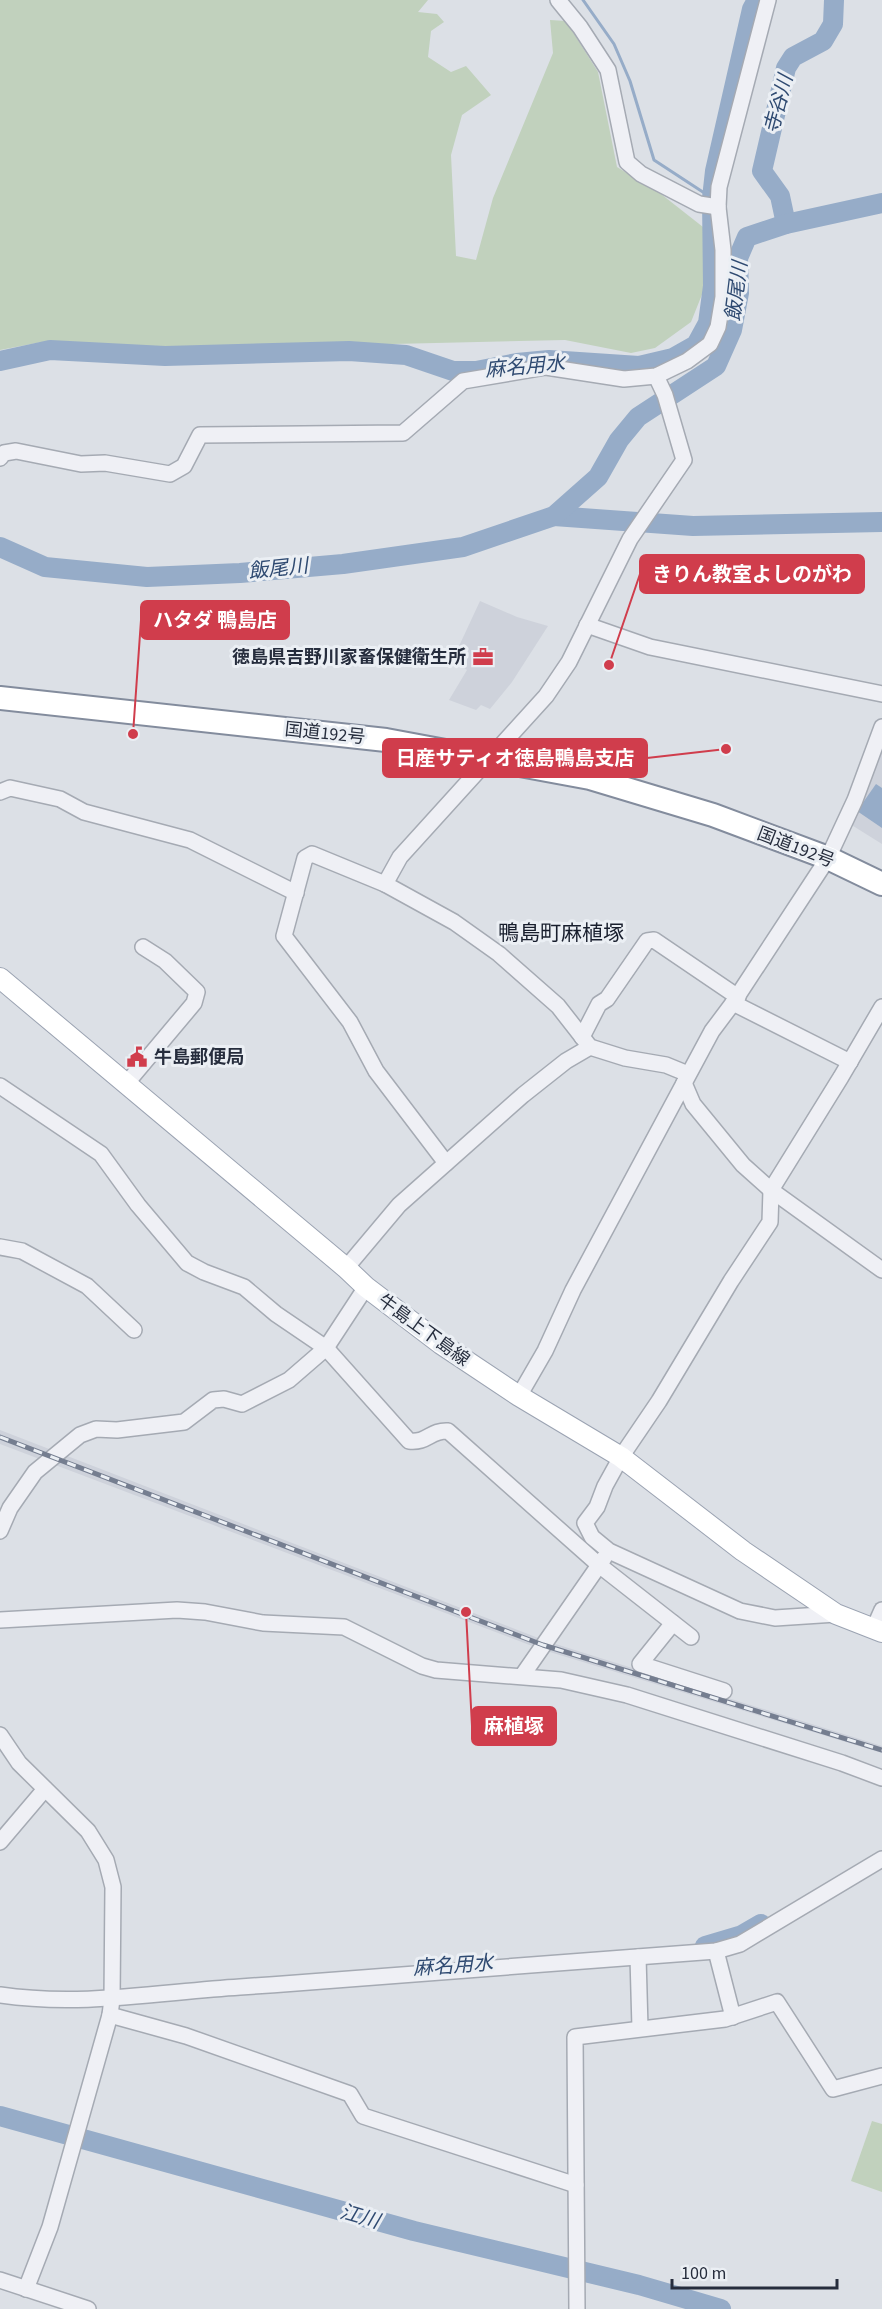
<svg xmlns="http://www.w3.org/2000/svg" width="882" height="2309" font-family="'Source Sans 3','Noto Sans JP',sans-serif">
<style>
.built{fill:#ced2db}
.green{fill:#c1d1bd}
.water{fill:#96acc8}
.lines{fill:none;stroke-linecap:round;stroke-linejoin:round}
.stream{stroke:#96acc8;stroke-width:3}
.river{stroke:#96acc8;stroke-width:20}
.minor-casing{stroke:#a5aab3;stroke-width:18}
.major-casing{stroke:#9ba3b2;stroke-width:22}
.highway-casing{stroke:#838c9d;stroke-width:26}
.minor{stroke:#eff0f5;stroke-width:15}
.major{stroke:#fff;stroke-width:20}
.highway{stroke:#fff;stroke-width:22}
.rail-casing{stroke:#757e90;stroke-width:5}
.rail{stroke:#ebeff4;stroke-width:3;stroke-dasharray:9;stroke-linecap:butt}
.labels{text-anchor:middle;stroke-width:6;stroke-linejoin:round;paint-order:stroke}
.poi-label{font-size:18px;font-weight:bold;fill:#262d3d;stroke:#ebeff4;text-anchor:end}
.street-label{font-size:18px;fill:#262d3d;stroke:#ebeff4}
.water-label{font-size:20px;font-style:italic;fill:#2f4a71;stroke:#ebeff4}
.quarter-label{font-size:21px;fill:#181e2d;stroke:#ebeff4}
.leader{fill:none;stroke:#d03d4c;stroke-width:2}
.callout-dot{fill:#d03d4c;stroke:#ebeff4;stroke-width:2}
.callout{fill:#d03d4c;stroke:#d03d4c;stroke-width:2}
.callout-label{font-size:20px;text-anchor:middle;font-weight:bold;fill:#fff}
</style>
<rect width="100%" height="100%" fill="#dce0e6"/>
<g class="built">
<polygon points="480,601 517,617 548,626 512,682 490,709 481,705 476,710 449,700 467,670 453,659"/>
<polygon points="882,741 882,844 850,824"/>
<polygon points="0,1430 546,1641 882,1746 882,1753 540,1649 0,1444"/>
</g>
<g class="green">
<polygon points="0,0 428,0 418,12 437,14 444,22 431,31 428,57 451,72 466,66 491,95 462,115 451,155 456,256 476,260 493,198 553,53 550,20 566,21 598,72 617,167 661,194 703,227 705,287 691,322 655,348 631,353 565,340 180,349 42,342 0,350"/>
<polygon points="872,2121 882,2124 882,2192 851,2181"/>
</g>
<polygon class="water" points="876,784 882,788 882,828 857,811"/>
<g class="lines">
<polyline class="stream" points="583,0 614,44 630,81 654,160 712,198"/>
<g class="river">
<polyline points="786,224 780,196 762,171 786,68 793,57 823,41 833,24 834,0"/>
<polyline points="0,361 50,350 165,356 349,351 406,355 453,371 476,371 517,363 549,360 639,366 673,358 696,345 708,323 713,286 712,198 715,171 752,9 757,0"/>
<polyline points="554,516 693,526 882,522"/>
<polyline points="0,547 45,567 147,577 240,573 343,564 463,547 554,516 598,477 619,440 638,417 716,366 732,330 739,293 738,258 747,237 786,224 882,203"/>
<polyline points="705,1946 742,1935 761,1924"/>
<polyline points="0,2116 414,2231 639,2285 721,2309"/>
</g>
<g class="minor-casing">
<g id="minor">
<polyline points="558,0 580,27 608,70 627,162 641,174 699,204 718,207"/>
<polyline points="656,376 665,395 684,460 630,539 569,662 546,696 400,857 385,884 454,922 499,954 558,1006 590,1047 625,1058 666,1065 688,1074"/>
<polyline points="0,458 4,453 16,451 81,464 105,463 170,474 184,466 200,435 403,433 463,381 546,367 624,379 656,376 687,361 710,344 718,327 723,297 723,250 718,207 719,187 768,0"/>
<polyline points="587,625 650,647 882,694"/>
<polyline points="0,792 10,788 60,799 84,812 190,840 296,893"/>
<polyline points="385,884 312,854 305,858 284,936 350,1022 376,1071 446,1163"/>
<polyline points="733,1003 850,1062"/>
<polyline points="582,1037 599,1004 607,999 647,941 654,940 738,997"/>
<polyline points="684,1083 693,1104 743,1165 771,1190 882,1270"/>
<polyline points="126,1084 194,1003 197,992 165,961 143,947"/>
<path d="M0,1086L101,1154L138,1205L187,1263L204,1272L244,1287L276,1314L326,1348L409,1441C428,1443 430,1430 448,1431L599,1565L691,1637"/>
<polyline points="0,1247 22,1251 87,1286 134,1330"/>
<polyline points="346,1268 399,1205 523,1095 566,1061 590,1047"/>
<polyline points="519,1396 545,1351 573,1290 712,1031 733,1003 828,858 855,800 882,727"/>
<polyline points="0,1531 10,1508 35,1472 80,1435 96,1429 117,1430 184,1422 213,1400 224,1399 242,1404 289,1380 326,1348 366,1287"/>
<polyline points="836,1614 775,1618 740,1611 609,1551 592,1537 585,1523 597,1507 605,1486 621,1457 659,1401 731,1281 770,1222 771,1190 841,1077 882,1007"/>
<polyline points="0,1620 177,1610 205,1612 263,1623 344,1627 422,1666 436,1670 561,1680 627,1695 842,1763 882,1778"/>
<polyline points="673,1623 640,1664 724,1691"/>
<polyline points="874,1628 882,1610"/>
<polyline points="522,1676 604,1558"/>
<polyline points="0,1735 19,1763 88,1831 106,1860 113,1887 112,1999 110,2015 50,2227 26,2289"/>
<polyline points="0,1842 45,1789"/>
<polyline points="716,1951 733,2017"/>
<polyline points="638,1957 640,2028"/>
<path d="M0,1995C81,2007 160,1992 240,1987C399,1976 558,1964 716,1951L740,1944L882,1859"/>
<polyline points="110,2015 186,2036 350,2094 363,2116 576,2185"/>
<polyline points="0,2280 88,2309"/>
<polyline points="577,2309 575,2037 725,2019 777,2002 833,2089 882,2076"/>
</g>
</g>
<g class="major-casing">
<polyline id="major" points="0,978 346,1268 366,1287 441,1344 519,1396 621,1457 743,1551 836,1614 882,1632"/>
</g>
<g class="highway-casing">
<polyline id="highway" points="0,698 386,740 590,778 713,815 828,858 882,884"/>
</g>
<use href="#minor" class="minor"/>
<use href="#major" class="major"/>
<use href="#highway" class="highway"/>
<g class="rail-casing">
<polyline id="rail" points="0,1437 543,1645 882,1750"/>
</g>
<use href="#rail" class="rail"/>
</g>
<defs>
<g id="office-bare" transform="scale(1.62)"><path d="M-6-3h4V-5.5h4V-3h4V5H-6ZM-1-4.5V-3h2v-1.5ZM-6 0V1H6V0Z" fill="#d03d4c" stroke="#ebeff4" stroke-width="2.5" paint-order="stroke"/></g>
<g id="civic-bare" transform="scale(1.62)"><path d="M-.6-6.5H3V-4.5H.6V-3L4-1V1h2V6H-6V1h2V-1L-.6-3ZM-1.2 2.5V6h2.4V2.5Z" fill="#d03d4c" stroke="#ebeff4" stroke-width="2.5" paint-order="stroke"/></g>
</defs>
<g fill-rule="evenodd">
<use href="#office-bare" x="483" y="657"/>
<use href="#civic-bare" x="137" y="1057"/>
</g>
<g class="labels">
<g class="poi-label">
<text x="466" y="663">徳島県吉野川家畜保健衛生所</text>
<text x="154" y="1063" text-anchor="start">牛島郵便局</text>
</g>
<g class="street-label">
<text transform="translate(325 733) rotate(6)" y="6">国道192号</text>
<text transform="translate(796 847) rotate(21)" y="6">国道192号</text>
<text transform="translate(424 1330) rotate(36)" y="6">牛島上下島線</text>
</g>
<g class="water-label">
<text transform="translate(778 104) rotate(-75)" y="7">寺谷川</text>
<text transform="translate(736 291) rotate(-83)" y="7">飯尾川</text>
<text transform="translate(525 366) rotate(-5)" y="7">麻名用水</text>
<text transform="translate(278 568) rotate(-6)" y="7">飯尾川</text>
<text transform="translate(453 1965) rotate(-4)" y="7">麻名用水</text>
<text transform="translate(360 2216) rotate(16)" y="7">江川</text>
</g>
<g class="quarter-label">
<text x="561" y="940">鴨島町麻植塚</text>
</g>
</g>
<path class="leader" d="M609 665L640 574M133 734L141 620M726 749L647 758M466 1612L472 1726"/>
<g class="callout-dot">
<circle cx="609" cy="665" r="6"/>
<circle cx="133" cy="734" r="6"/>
<circle cx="726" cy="749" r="6"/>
<circle cx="466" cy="1612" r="6"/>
</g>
<g class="callout">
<rect x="640" y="555" width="224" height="38" rx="6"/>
<rect x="141" y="601" width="148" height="38" rx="6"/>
<rect x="383" y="739" width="264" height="38" rx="6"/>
<rect x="472" y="1707" width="84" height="38" rx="6"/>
</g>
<g class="callout-label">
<text x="752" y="581">きりん教室よしのがわ</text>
<text x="215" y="627">ハタダ 鴨島店</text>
<text x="515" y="765">日産サティオ徳島鴨島支店</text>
<text x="514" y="1733">麻植塚</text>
</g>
<path d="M672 2279v9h165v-9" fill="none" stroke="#262d3d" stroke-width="3"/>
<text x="681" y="2279" font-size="18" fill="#262d3d" stroke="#ebeff4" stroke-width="4.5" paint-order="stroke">100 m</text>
</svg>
